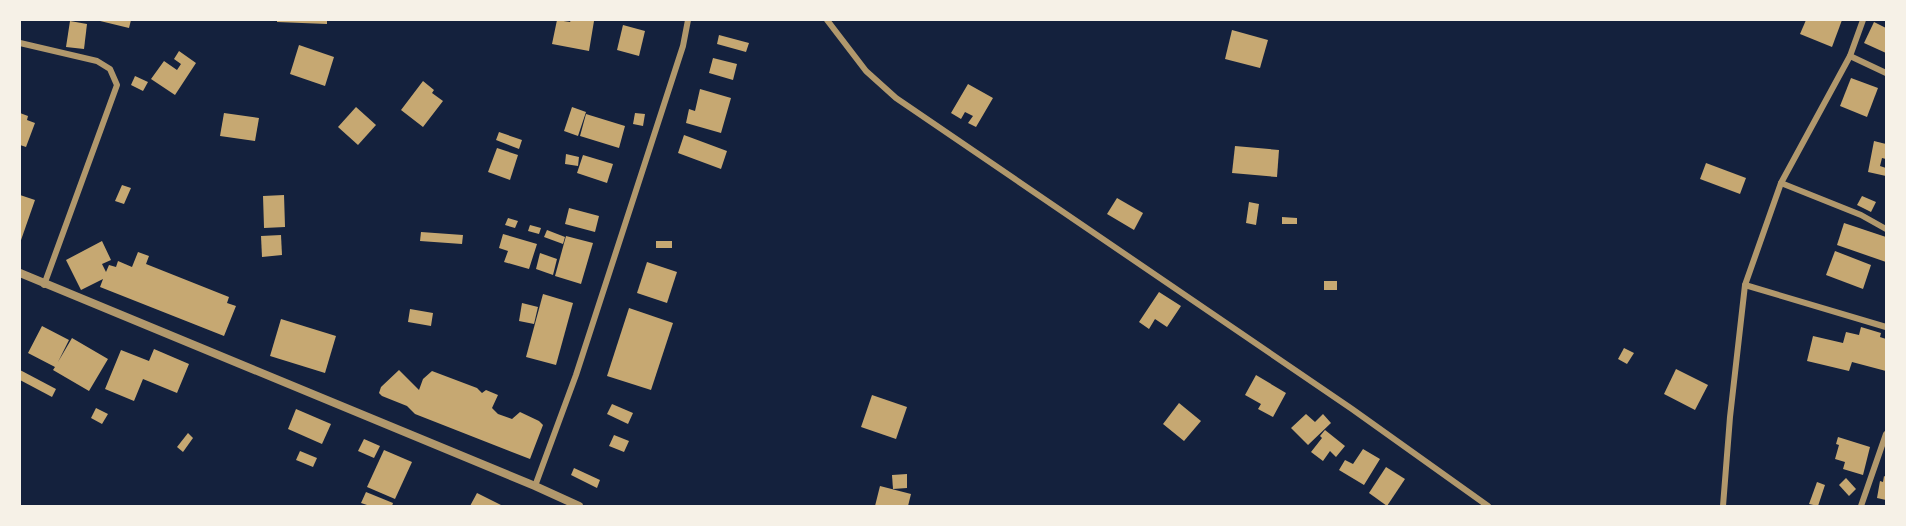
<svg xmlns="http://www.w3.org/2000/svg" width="1906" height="526" font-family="'DejaVu Sans',sans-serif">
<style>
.building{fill:#c6a872}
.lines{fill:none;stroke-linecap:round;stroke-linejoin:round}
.minor{stroke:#b1986c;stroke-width:6}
.tertiary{stroke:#b1986c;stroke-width:8}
</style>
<rect width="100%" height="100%" fill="#14213d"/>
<g class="building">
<polygon points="96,20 131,20 129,28"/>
<polygon points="277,20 327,20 327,24 277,22"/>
<polygon points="557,20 570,22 571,20 594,21 589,51 552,44"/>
<polygon points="1806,20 1842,20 1832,47 1800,34"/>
<polygon points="70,21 87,24 84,49 66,47"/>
<polygon points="1874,22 1886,28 1886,53 1864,43"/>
<polygon points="623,25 645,31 639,56 617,50"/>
<polygon points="1232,30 1268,40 1260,68 1225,59"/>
<polygon points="719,35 749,43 746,52 717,44"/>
<polygon points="299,45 334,57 325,86 290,74"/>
<polygon points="179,51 196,63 175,95 151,79 164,61 177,70 181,64 174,59"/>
<polygon points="713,58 737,64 733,80 709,73"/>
<polygon points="135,76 148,82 143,91 131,85"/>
<polygon points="1851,78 1878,88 1867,117 1840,106"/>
<polygon points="423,81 434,90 432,93 443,101 423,127 401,110"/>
<polygon points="968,84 993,98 976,127 968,123 973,116 965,112 961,119 951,113"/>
<polygon points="700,89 731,98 721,133 686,123 689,109 695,111"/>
<polygon points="356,107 376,125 358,145 338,127"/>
<polygon points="572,107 586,112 578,136 564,131"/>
<polygon points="20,113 28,116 27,120 35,123 26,147 20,145"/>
<polygon points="224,113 259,118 255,141 220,136"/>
<polygon points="635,113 645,114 643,126 633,124"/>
<polygon points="586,114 625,126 619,148 580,136"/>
<polygon points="499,132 522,140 519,149 496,140"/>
<polygon points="684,135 727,151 721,169 678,153"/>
<polygon points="1874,141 1886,144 1886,159 1882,158 1880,166 1886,168 1886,176 1868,172"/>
<polygon points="1235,146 1279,150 1277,177 1232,173"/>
<polygon points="497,148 518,155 510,180 488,172"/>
<polygon points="566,154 579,157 578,166 565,164"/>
<polygon points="583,155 613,164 607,183 577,173"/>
<polygon points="1706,163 1746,178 1740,194 1700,179"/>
<polygon points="122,185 131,188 124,204 115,201"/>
<polygon points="20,195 35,200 20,243"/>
<polygon points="284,195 285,227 264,228 263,196"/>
<polygon points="1862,196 1876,202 1871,212 1857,205"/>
<polygon points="1117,198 1143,213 1134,230 1107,214"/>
<polygon points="1249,202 1259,204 1256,225 1246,223"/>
<polygon points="569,208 599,216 595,232 565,224"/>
<polygon points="1282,217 1297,218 1297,224 1282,224"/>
<polygon points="508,218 518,221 515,228 505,225"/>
<polygon points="1844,223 1886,237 1886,262 1837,245"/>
<polygon points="530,225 541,228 539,234 528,231"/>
<polygon points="547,230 565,237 563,244 544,237"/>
<polygon points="421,232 463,235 462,244 420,241"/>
<polygon points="503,234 537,244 529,269 504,262 508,251 499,248"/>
<polygon points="281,235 282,255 262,257 261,236"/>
<polygon points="566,236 593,243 581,284 555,276"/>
<polygon points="102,241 111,260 102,264 106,272 109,265 116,267 118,261 132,267 138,252 149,256 146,264 229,297 227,303 236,306 224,336 100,287 103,279 81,290 66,260"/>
<rect x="656" y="241" width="16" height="7"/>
<polygon points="1835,251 1871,265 1863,289 1826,275"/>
<polygon points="540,253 557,259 553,275 536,269"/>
<polygon points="647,262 677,272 667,303 637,293"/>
<rect x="1324" y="281" width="13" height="9"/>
<polygon points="1159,292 1181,306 1167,327 1155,319 1149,329 1139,322"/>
<polygon points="543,294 573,303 556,365 526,357"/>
<polygon points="522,303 538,307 534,324 519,321"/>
<polygon points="629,308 673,323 651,390 607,376"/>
<polygon points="410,309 433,313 431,326 408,322"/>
<polygon points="281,319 336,336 325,373 270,356"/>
<polygon points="42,326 69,340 58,362 72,338 108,359 89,391 53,370 55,367 28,353"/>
<polygon points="1861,327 1881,333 1880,337 1886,339 1886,371 1852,362 1849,371 1807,361 1813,336 1843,343 1846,332 1859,335"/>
<polygon points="1624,348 1634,353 1627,364 1618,359"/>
<polygon points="154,349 189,364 177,393 143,379 134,401 105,389 121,350 149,361"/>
<polygon points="1676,369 1708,385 1695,410 1664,394"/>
<polygon points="20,370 56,389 52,397 20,380"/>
<polygon points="399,370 419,390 423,379 432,371 477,388 482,393 486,390 498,395 492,408 498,414 512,419 520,412 539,421 543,425 530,459 415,414 407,406 382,396 379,393 381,387"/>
<polygon points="1256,375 1286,393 1273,417 1258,409 1261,404 1245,395"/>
<polygon points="872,395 907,407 896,439 861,427"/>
<polygon points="1179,403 1201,421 1184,441 1163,424"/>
<polygon points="612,404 633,413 628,424 607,414"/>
<polygon points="96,408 108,414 102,424 91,418"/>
<polygon points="296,409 331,424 322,444 288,429"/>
<polygon points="1306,414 1315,422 1323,414 1331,423 1308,445 1291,428"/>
<polygon points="1325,430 1345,446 1336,457 1330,451 1323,461 1311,452 1322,438 1320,436"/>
<polygon points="188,433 193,438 183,452 177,447"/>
<polygon points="614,435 629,441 624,452 609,446"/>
<polygon points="1838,437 1870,447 1863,475 1843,469 1845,462 1835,459 1839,445 1836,444"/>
<polygon points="364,439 380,446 374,458 358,451"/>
<polygon points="1363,449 1380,459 1364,485 1339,470 1345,460 1353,464"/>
<polygon points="384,450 412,462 395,499 367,487"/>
<polygon points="300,451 317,458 313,467 296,460"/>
<polygon points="1386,467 1405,479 1387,506 1369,493"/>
<polygon points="574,468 600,480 597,488 571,475"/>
<polygon points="907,474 907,488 893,489 892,475"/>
<polygon points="1884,476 1886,477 1886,500 1877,498 1880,481 1883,482"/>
<polygon points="1846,478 1856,489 1849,496 1839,485"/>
<polygon points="1817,482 1825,485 1818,506 1809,504"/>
<polygon points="880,486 911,494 908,506 875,506"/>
<polygon points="366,492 393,503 392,506 370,506 361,503"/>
<polygon points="477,493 503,506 470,506"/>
</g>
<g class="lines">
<g class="minor">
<polyline points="827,20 866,71 896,98 1352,409 1488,506"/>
<polyline points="20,43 97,61 110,69 117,85 44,285"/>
<polyline points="1850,56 1886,73"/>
<polyline points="1781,183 1861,215 1886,229"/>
<polyline points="1745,285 1886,327"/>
<polyline points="535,486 576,375 683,46 688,20"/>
<polyline points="1723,506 1730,417 1745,285 1781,183 1850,56 1863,20"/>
<polyline points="1861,506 1886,434"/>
</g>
<polyline class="tertiary" points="20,273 535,486 579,506"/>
</g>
<rect width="1906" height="526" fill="none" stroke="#f6f1e7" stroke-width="42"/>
</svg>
